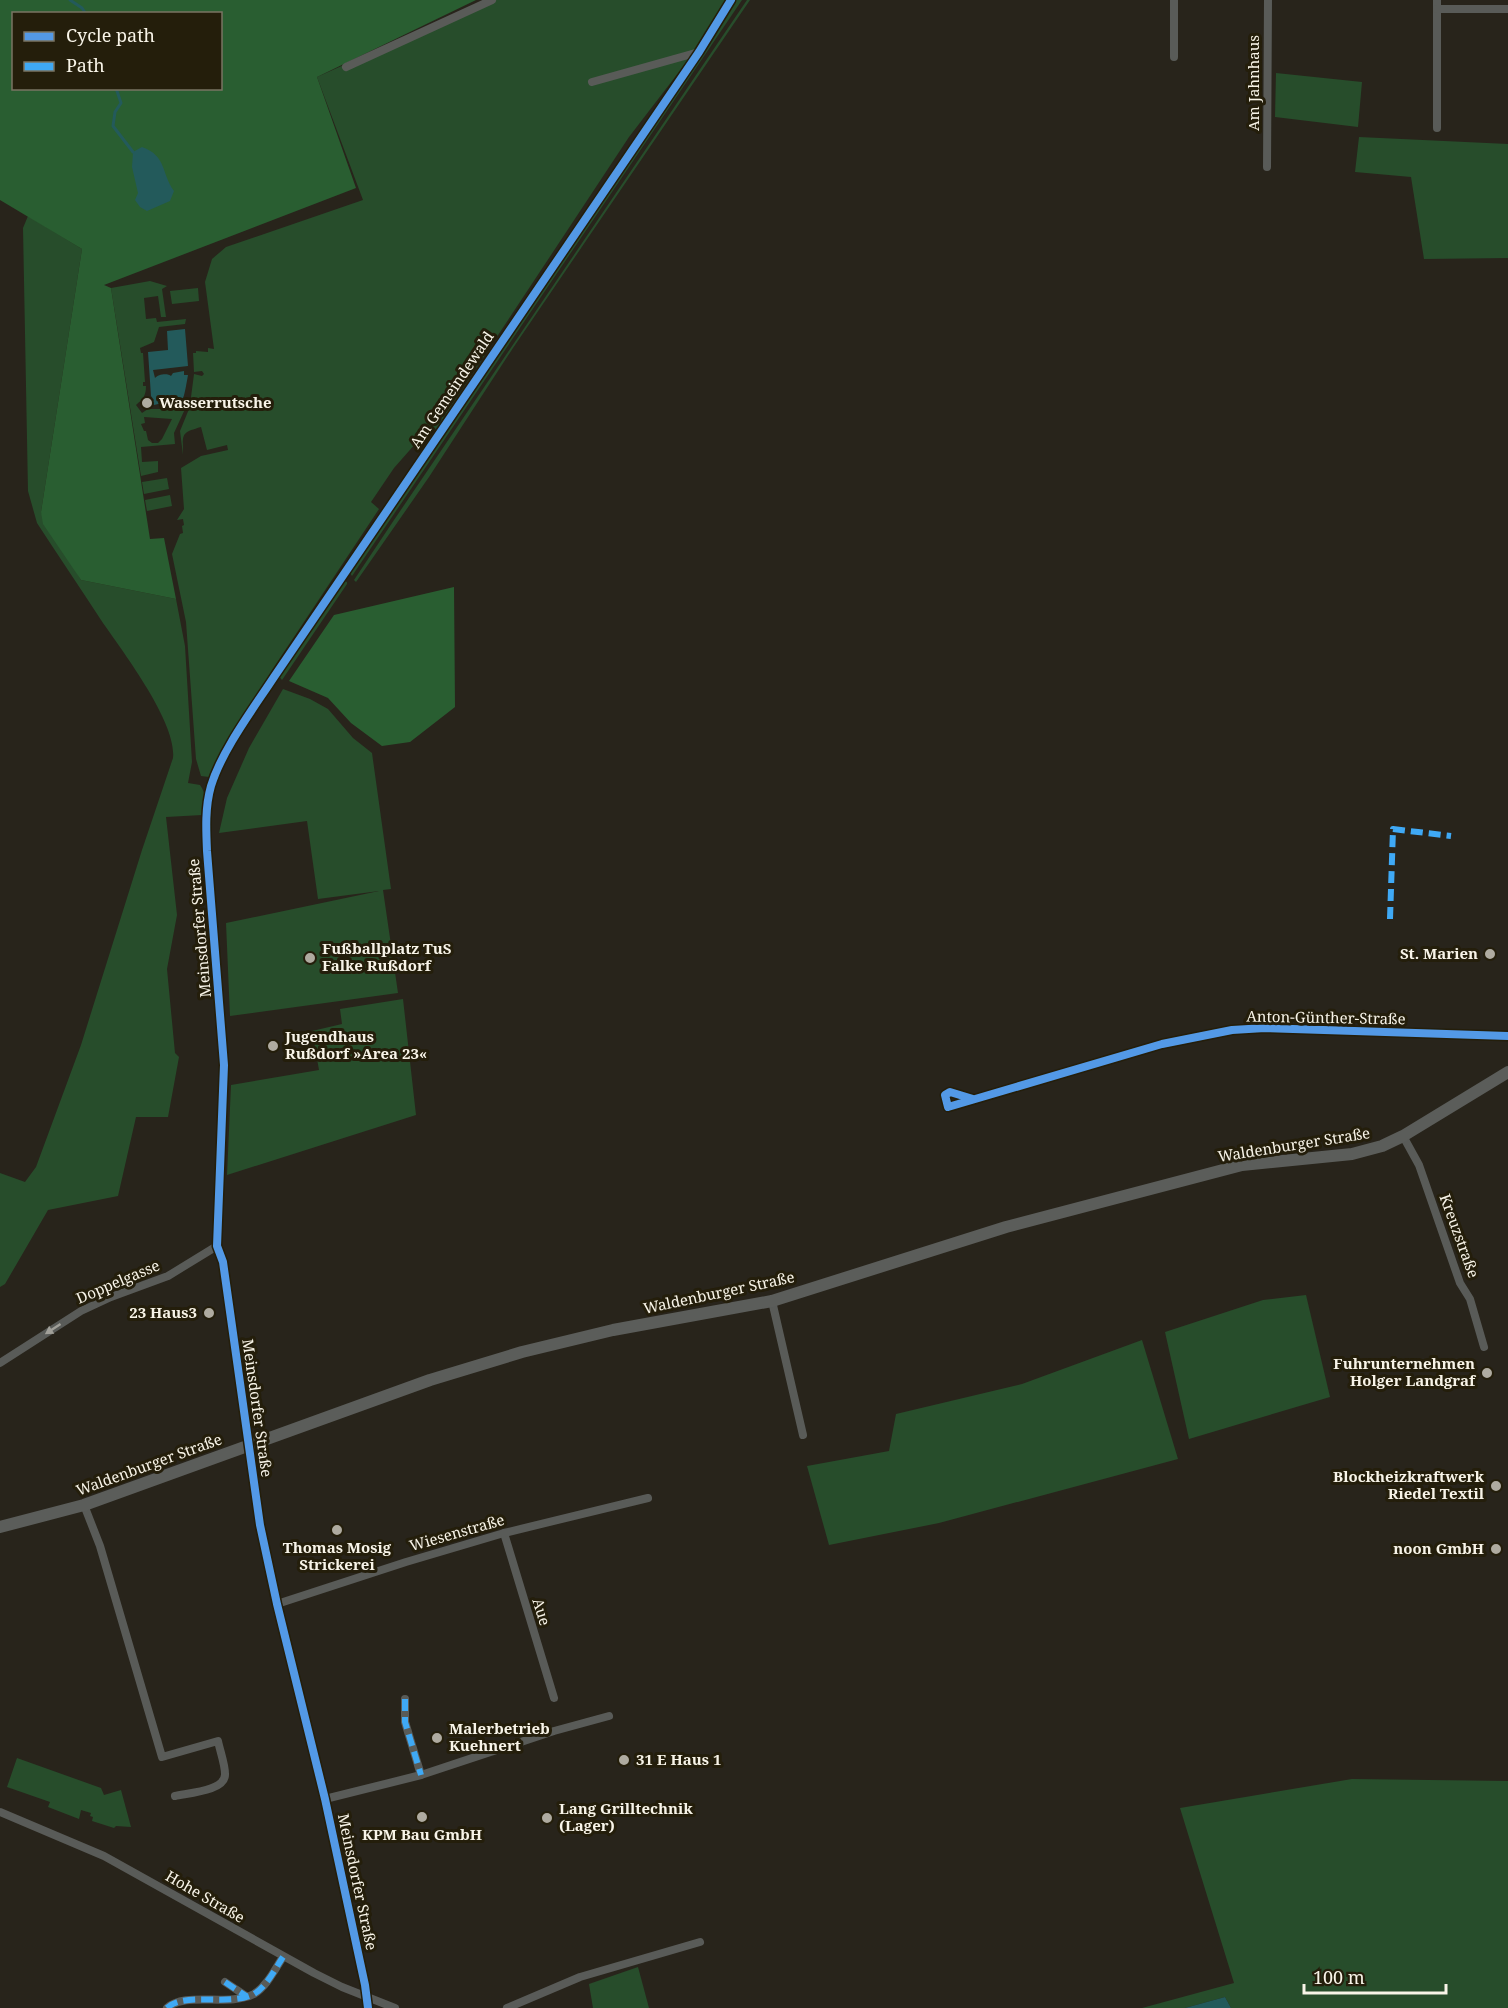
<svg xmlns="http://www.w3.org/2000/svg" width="1508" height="2008" font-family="'Noto Serif',serif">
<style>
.green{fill:#274d2b;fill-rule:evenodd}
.forest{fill:#295e31;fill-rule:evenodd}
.water{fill:#235a5b}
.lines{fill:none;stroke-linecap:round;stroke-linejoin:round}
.stream{stroke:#235a5b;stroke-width:3}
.minor{stroke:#595b58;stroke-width:8}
.secondary{stroke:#5b5d5a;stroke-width:12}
.quiet{stroke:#3fa9f5;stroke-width:6;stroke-dasharray:12 6;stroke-linecap:butt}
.cycleway-casing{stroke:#241e0b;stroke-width:11}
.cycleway{stroke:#5399e6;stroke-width:8}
.oneway{fill:#a1a099}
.poi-dot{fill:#afaba0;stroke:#241e0b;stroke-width:2}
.labels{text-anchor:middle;stroke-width:6;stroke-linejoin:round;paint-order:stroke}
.street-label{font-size:15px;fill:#f8f4e8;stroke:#241e0b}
.poi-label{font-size:15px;font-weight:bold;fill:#f8f4e8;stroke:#241e0b;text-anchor:start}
</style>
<rect width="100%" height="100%" fill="#28241b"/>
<g class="green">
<path d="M489,0H727L695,51L629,137L436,429L431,426L394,468L371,502L379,509L272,670L211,775L209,777L201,776L196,759L186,622L172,554L180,534L183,533L182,526L184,525L183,519L177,520L184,509L181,468L201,456L228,450L227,445L207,450L201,427C180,433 183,434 183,455L180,431L189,409H192V406L190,405L194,374L202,376L204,374L202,371L194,372L193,353H196V351L208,352V348L214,349L205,282L212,259L226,247L363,200L317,77Z"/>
<polygon points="735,0 742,0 352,576 350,573 365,548"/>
<polygon points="747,0 750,0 513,348 429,477 356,582 354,580 394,520"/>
<polygon points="1276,73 1362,82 1358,127 1275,117"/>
<polygon points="1359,137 1508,144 1508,258 1424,259 1411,177 1355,172"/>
<path d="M28,216L82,249L41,512L81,580L176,599L185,646L192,762L188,783L200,785C207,794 205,804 202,815L166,817L177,915L167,969L175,1053L179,1057L168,1117H136L118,1196L48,1210L5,1284L0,1287V1173L25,1182L36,1167L81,1045L142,850L173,758C177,722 122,651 101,620C80,588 58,555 37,523L28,491L23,228Z"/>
<path d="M150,281L167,286L162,289L166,317H161L158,296L144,298L146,319L156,318L157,322L186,319L185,324L159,327L154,342L140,348L141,353H143L145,382H143V386H146C146,396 143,399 136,405L142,413L148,409H185L174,433L175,444L141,447L142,462L158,461V472L141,476L111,288ZM144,417L172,419L162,439L158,443H152L148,440L146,431H144L141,424L145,423Z"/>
<polygon points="198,288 199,301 172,304 170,291"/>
<polygon points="167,478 169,489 144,494 142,482"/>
<polygon points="170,495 172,506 147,511 145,500"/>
<polygon points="344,581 347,582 347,584 282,680 279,676"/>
<polygon points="283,689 310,699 328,709 353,738 372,753 391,889 383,890 398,993 230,1016 226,923 379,891 318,899 307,821 219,833 227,798 249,748"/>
<polygon points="403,999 416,1115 227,1175 231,1085 319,1070 312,1031 342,1024 340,1009"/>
<polygon points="1306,1295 1330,1397 1189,1439 1165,1332 1263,1300"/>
<polygon points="1142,1340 1178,1459 939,1523 829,1545 807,1466 889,1451 896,1414 1022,1384"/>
<polygon points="17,1758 101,1788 104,1795 121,1790 131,1827 116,1826 114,1828 92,1821 93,1817 90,1816 91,1813 81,1810 79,1819 48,1807 50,1802 7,1787"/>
<polygon points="1352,1779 1508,1781 1508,2008 1231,2008 1225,1997 1185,2008 1142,2008 1234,1983 1180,1808"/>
<polygon points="638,1967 649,2008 593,2008 589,1984"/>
</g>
<g class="forest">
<path d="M0,0H476L317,77L356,188L104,285L111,288L150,539L164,538L176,599L81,580L43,524L41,512L82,249L0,200ZM14,14H220V88H14Z"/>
<polygon points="454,587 455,707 410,742 382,746 351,723 328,698 289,681 334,615"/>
</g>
<g class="water">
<path d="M142,147C167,156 161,173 174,191L170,201L147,211L140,207L135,200L138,193L132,167L133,152Z"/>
<path d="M185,329L188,366L153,370L155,378C158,374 168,373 171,376L173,373L184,371V375H188C181,415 184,397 154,405L152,402L154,400L151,396L148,352L168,350L167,331Z"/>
<polygon points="1225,1997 1231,2008 1185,2008"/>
</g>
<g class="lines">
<g class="stream">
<polyline points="70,0 82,8 86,14"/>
<polyline points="116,88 121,103 115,112 113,126 133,152"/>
</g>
<g class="minor">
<polyline points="1174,0 1174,57"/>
<polyline points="1437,0 1437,128"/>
<polyline points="1437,9 1508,9"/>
<polyline points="346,67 492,0"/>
<polyline points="592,82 699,52"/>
<polyline points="1267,167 1268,0"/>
<polyline points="973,1099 950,1092 945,1095 948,1107 1162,1044 1232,1030 1265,1028 1508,1036"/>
<polyline points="1403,1136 1419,1165 1460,1283 1470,1299 1484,1347"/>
<polyline points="772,1301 803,1435"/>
<polyline points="0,1363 81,1311 111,1297 168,1276 217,1246"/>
<path d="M84,1505L100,1546L162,1757L218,1741C220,1751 225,1764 225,1774C226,1791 188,1793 175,1796"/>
<polyline points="504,1533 554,1698"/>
<polyline points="277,1604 406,1562 504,1533 648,1498"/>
<polyline points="405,1699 405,1722 421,1775"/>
<polyline points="325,1799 421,1775 554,1731 609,1716"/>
<polyline points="0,1812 104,1856 314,1973 342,1987 395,2008"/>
<polyline points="225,1982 246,1996"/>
<path d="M167,2008C185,1991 229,2007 254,1994C267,1986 275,1969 283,1957"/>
<path d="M368,2008L365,1985L325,1799L277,1604L260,1525L223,1262L217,1246L224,1065L207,851C206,829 205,807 211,786C222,750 253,709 274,677L699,52L731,0"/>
<polyline points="507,2008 580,1977 700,1942"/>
</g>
<polyline class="secondary" points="0,1527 84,1505 430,1380 522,1352 613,1330 772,1301 1006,1227 1242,1165 1352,1154 1382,1146 1403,1136 1508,1072"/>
<g class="quiet">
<polyline points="1390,919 1393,829 1451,836"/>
<polyline points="405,1699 405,1722 421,1775"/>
<polyline points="225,1982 246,1996"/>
<path d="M167,2008C185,1991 229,2007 254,1994C267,1986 275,1969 283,1957"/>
</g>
<g class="cycleway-casing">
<g id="cycleway">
<polyline points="973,1099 950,1092 945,1095 948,1107 1162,1044 1232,1030 1265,1028 1508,1036"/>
<path d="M368,2008L365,1985L325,1799L277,1604L260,1525L223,1262L217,1246L224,1065L207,851C206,829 205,807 211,786C222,750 253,709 274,677L699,52L731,0"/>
</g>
</g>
<use href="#cycleway" class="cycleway"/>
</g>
<defs><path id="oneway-solid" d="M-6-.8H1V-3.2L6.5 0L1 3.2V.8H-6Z" transform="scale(1.5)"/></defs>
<use class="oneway" href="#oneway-solid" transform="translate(53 1329) rotate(147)"/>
<g class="poi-dot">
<circle cx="147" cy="403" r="6"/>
<circle cx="1490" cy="954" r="6"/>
<circle cx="310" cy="958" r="6"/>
<circle cx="273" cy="1046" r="6"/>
<circle cx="209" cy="1313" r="6"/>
<circle cx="1487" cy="1373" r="6"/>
<circle cx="1496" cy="1486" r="6"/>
<circle cx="337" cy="1530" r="6"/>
<circle cx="1496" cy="1549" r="6"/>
<circle cx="437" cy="1738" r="6"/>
<circle cx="624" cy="1760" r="6"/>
<circle cx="422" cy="1817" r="6"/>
<circle cx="547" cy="1818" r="6"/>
</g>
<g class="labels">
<g class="street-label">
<text transform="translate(1254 83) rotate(-90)" y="5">Am Jahnhaus</text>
<text transform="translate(452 390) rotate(-56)" y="5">Am Gemeindewald</text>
<text transform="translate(200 928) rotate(-95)" y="5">Meinsdorfer Straße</text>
<text transform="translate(1326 1018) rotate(1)" y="5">Anton-Günther-Straße</text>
<text transform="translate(1294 1145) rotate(-9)" y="5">Waldenburger Straße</text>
<text transform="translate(1459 1236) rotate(70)" y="5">Kreuzstraße</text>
<text transform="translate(118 1282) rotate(-23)" y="5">Doppelgasse</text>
<text transform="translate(719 1293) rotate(-12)" y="5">Waldenburger Straße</text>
<text transform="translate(257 1408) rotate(82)" y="5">Meinsdorfer Straße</text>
<text transform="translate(149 1465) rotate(-20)" y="5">Waldenburger Straße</text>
<text transform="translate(457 1533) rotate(-16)" y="5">Wiesenstraße</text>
<text transform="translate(541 1612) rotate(73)" y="5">Aue</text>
<text transform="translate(357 1882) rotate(78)" y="5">Meinsdorfer Straße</text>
<text transform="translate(205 1897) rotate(30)" y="5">Hohe Straße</text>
</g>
<g class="poi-label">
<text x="159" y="408">Wasserrutsche</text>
<text x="322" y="954">Fußballplatz TuS<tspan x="322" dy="17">Falke Rußdorf</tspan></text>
<text x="1478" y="959" text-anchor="end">St. Marien</text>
<text x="285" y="1042">Jugendhaus<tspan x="285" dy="17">Rußdorf »Area 23«</tspan></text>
<text x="197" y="1318" text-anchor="end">23 Haus3</text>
<text x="1475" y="1369" text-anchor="end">Fuhrunternehmen<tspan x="1475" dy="17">Holger Landgraf</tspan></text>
<text x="1484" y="1482" text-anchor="end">Blockheizkraftwerk<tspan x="1484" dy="17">Riedel Textil</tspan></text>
<text x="337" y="1553" text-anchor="middle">Thomas Mosig<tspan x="337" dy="17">Strickerei</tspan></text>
<text x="1484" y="1554" text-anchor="end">noon GmbH</text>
<text x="449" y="1734">Malerbetrieb<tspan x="449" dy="17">Kuehnert</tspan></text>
<text x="636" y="1765">31 E Haus 1</text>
<text x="559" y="1814">Lang Grilltechnik<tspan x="559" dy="17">(Lager)</tspan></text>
<text x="422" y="1840" text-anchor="middle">KPM Bau GmbH</text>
</g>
</g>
<rect x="12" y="12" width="210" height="78" fill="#241e0b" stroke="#797463" stroke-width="1.5"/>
<rect x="24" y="32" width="30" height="9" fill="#5399e6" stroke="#797463" stroke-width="1.5"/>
<text x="66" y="42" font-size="18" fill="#f8f4e8">Cycle path</text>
<rect x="24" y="62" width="30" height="9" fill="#3fa9f5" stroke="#797463" stroke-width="1.5"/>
<text x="66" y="72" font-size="18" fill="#f8f4e8">Path</text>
<path d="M1304 1984v9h142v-9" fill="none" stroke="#f8f4e8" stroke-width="3"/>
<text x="1313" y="1984" font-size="18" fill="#f8f4e8" stroke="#241e0b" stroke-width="4.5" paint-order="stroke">100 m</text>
</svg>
